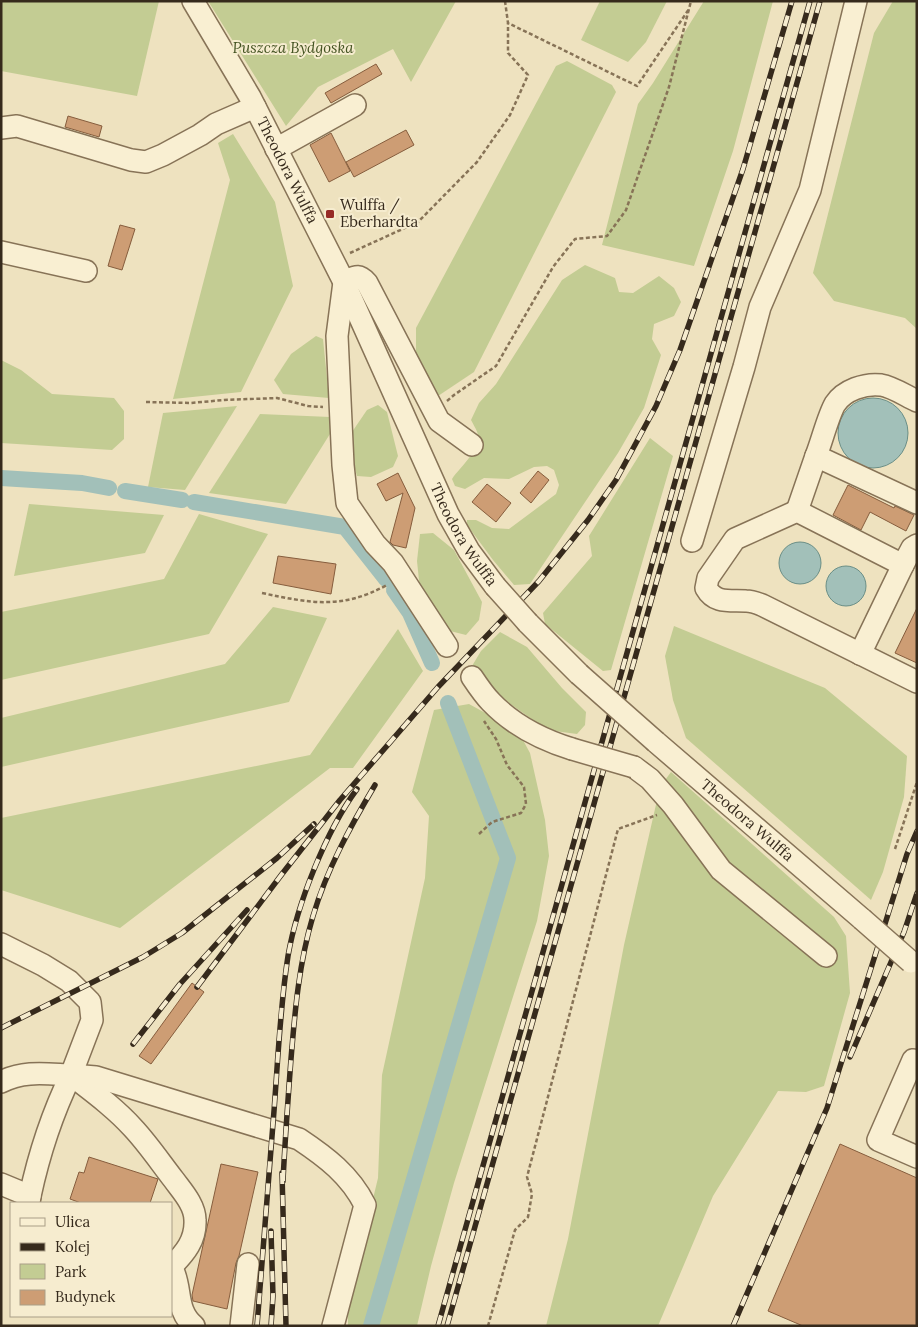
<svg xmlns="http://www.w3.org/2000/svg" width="918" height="1327" font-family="Lora,serif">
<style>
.green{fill:#c3cc93}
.water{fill:#a2c0b9;stroke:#6a8e86}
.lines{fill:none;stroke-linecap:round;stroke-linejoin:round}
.canal{stroke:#a2c0b9;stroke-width:16}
.building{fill:#cd9d74;stroke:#865d3d}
.minor-casing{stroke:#877357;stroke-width:24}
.path{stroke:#877357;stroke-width:2.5;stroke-dasharray:4 2.5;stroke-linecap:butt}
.minor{stroke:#f9efd2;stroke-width:21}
.rail-casing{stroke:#362a1c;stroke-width:5.5}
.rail{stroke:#f6eccf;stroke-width:4;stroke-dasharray:11;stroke-linecap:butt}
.minor-bridge-casing{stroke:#877357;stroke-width:24;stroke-linecap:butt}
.minor-bridge{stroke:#f9efd2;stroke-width:21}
.poi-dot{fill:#972b26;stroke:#f6eccf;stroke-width:2}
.labels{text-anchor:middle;stroke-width:4;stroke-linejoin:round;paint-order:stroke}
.park-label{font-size:15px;font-style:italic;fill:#445322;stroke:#f6eccf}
.street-label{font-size:15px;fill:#362a1c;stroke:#f6eccf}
.poi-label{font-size:15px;fill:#362a1c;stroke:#f6eccf;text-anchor:start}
</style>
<rect width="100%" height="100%" fill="#eee2bf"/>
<g class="green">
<polygon points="1,1 159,1 137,96 1,71"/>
<polygon points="208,1 456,1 411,82 393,49 318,87 286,126"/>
<polygon points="600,1 667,1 646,42 628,62 581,40"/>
<polygon points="704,1 773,1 733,151 694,266 602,245 638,104 653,83"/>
<polygon points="893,1 917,1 917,329 905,318 834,301 813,273 874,33"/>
<polygon points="567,61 612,85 616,92 474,372 435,398 416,356 416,328 556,66"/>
<polygon points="233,134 275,202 293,286 241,392 173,399 230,180 218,143"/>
<path d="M585,265L615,278L619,292L633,293L659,276L674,288L681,302L674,316L654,324L652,339L661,355L644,408L618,453L530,584L514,585L493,560L467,525V520H476L492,528L509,529L556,494L559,485L554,470L547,466L534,467L509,479L484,478L465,489L455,486L452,479C461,466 479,452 478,435C477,430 473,424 471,420L479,403L496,384L562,280Z"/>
<polygon points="316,336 323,339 329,398 283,394 274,380 291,354"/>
<polygon points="1,360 21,370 52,394 114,398 124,411 124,439 112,450 1,443"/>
<polygon points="378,405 387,412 398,456 393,467 371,477 357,476 353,461 352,432 367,410"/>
<polygon points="237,406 185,490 148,487 163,413"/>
<polygon points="260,414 330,417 335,426 286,504 209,493"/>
<polygon points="650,438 673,456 611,670 603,671 545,624 543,613 592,556 589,536"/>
<polygon points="29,504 164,515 145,553 14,576"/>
<polygon points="199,514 268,534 209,634 1,680 1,612 164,579"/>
<polygon points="433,533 454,550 482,602 479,620 466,635 450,631 420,590 417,561 420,534"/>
<polygon points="273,607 327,618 289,702 1,767 1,718 225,664"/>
<polygon points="674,626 825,688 907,756 904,797 883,872 871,900 686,738 673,700 665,656"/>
<polygon points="398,629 423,671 353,768 330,768 120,928 1,890 1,818 310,755"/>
<polygon points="500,632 527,647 562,688 586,712 585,725 577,734 547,730 498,695 472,666 481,651"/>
<polygon points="469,704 518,731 530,753 545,820 549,856 537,921 454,1183 431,1266 417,1326 348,1326 348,1302 378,1178 382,1075 425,878 429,816 412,792 434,710"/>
<polygon points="671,772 834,917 846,936 850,993 824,1086 806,1092 778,1091 713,1196 658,1326 546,1326 568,1239 624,945 660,787"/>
</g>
<g class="water">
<circle cx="873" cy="433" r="35"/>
<circle cx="800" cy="563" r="21"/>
<circle cx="846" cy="586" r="20"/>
</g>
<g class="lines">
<g class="canal">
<polyline points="1,478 82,483 109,488"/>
<polyline points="125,491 182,500"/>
<polyline points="194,502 345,527 386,579"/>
<polyline points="394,590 410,613 432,663"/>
<polyline points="371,1326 508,858 448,703"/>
</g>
</g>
<g class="building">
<polygon points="376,64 382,74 331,103 325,93"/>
<polygon points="68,116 102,126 99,137 65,127"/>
<polygon points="406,130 414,145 354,177 346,162"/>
<polygon points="331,133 350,171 329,182 310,145"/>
<polygon points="120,225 135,229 122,270 108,266"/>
<polygon points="538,471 549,480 531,503 520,493"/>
<polygon points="398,473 415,508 406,548 393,545 390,542 403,493 386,501 377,484"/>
<polygon points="487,484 511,503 496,522 472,502"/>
<polygon points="848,485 894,508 895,506 914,515 906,531 870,512 861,530 833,515"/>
<polygon points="278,556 336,564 331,594 273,583"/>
<polygon points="917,608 917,663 895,653"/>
<polygon points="192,983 204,992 151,1064 139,1056"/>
<polygon points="840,1144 917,1178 917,1326 803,1326 768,1311"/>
<polygon points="89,1157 158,1179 150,1203 81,1203 70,1199 79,1172 84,1173"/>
<polygon points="221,1164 258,1172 239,1256 236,1263 227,1309 193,1301 192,1295"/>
</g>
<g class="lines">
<g class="minor-casing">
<g id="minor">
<path id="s1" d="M193,1L250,97L344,282L448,514L469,551L495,586"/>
<polyline points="1,128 17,126 131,160 146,162 163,155 200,135 216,124 255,107"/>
<polyline points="276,149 355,105"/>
<polyline points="1,252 86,271"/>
<path d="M816,456C822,441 828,416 835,404C844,390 865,383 881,385C893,387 906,396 917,401"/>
<polyline points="797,511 816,456 917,503"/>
<polyline points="692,541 744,367 760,307 810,190 856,1"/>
<path d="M917,545L912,548L903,565L797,511L735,539L708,578L706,588C715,604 730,600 746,601C752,601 757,603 762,605L917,682"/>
<polyline points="528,623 579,674"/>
<path d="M447,646L393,563L375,544L347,503L343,465L337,336L344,282C355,277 358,273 367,283L439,421L472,445"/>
<polyline points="860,654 903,565"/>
<path d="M472,677C478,686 484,695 491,702C513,725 543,740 572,749"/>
<path id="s2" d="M656,742L862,919"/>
<polyline points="634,767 650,779 673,805 721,870 826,956"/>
<path d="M1,944L43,965L69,981L90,1002L92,1020L71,1075C47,1074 24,1070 1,1082"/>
<polyline points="917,1063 913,1060 878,1140 917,1157"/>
<path d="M71,1075C93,1092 115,1108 133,1128C148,1144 160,1162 174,1180C182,1191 195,1205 195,1220C196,1240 185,1253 172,1266"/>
<polyline points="1,1184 30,1196 29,1203"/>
<path d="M30,1196C39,1154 52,1114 71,1075L96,1077L299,1139C326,1157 350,1175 365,1205L333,1326"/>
<path d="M171,1266C183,1287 174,1309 194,1326"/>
<polyline points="241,1326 248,1264"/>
</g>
</g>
<g class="path">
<polyline points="505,1 508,23 637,86 689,9"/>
<polyline points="350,253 418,222 477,162 510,115 528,75 508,53 508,23"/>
<polyline points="447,401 454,395 496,366 553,267 575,239 607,236 626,210 669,87 691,1"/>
<polyline points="146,402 191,403 224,400 277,398 308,406 323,407"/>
<path d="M262,593C310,603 341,610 387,585"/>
<polyline points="479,834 492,822 521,813 526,804 524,787 507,765 496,739 484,721"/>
<polyline points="895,849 917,782"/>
<polyline points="488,1326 515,1230 528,1217 532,1194 527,1177 618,829 657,815"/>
</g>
<use href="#minor" class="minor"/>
<g class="rail-casing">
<g id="rail">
<polyline points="197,987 282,874 340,800 438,687 539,581 588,520 616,480 656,406 680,350 743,169 792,1"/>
<polyline points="1,1028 143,957 182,933 277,858 314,824"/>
<polyline points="133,1044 180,984 247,910"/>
<polyline points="850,1057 904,932 917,893"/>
<polyline points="282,1173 286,1326"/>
<path d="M283,1181C285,1140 288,1099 291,1059C295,1010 299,963 313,916C327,869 350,827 375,785"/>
<path d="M257,1326C263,1254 268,1182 274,1111C278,1059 280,1007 288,956C297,904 326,831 357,789"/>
<polyline points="271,1326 273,1296 271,1231"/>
<polyline points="438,1326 810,1"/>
<polyline points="447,1326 820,1"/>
<polyline points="733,1326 827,1108 907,854 917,831"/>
</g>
</g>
<use href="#rail" class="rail"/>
<g class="minor-bridge-casing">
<g id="minor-bridge">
<polyline points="495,586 528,623"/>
<polyline points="579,674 656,742"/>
<polyline points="572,749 634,767"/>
<polyline points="862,919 911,962"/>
</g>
</g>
<use href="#minor-bridge" class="minor-bridge"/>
</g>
<rect class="poi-dot" x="325" y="209" width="10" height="10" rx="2.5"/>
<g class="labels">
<g class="park-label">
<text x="293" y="53">Puszcza Bydgoska</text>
</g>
<g class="street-label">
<text dy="5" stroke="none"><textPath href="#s1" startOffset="194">Theodora Wulffa</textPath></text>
<text dy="5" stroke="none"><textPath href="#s1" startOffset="599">Theodora Wulffa</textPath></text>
<text dy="5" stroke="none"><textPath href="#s2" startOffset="120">Theodora Wulffa</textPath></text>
</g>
<g class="poi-label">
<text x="340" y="210">Wulffa /<tspan x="340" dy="17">Eberhardta</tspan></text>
</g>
</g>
<rect width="918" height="1327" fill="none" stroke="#362a1c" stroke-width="5"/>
<rect x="10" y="1202" width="162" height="115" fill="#f6eccf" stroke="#a99e87"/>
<rect x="20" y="1218" width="25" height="8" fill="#f9efd2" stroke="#a99e87"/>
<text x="55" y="1227" font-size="15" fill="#362a1c">Ulica</text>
<rect x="20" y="1243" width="25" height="8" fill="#362a1c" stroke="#a99e87"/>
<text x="55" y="1252" font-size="15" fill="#362a1c">Kolej</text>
<rect x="20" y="1264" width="25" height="15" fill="#c3cc93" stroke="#a99e87"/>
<text x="55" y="1277" font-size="15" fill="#362a1c">Park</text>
<rect x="20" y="1290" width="25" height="15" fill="#cd9d74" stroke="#a99e87"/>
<text x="55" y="1302" font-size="15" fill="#362a1c">Budynek</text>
</svg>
